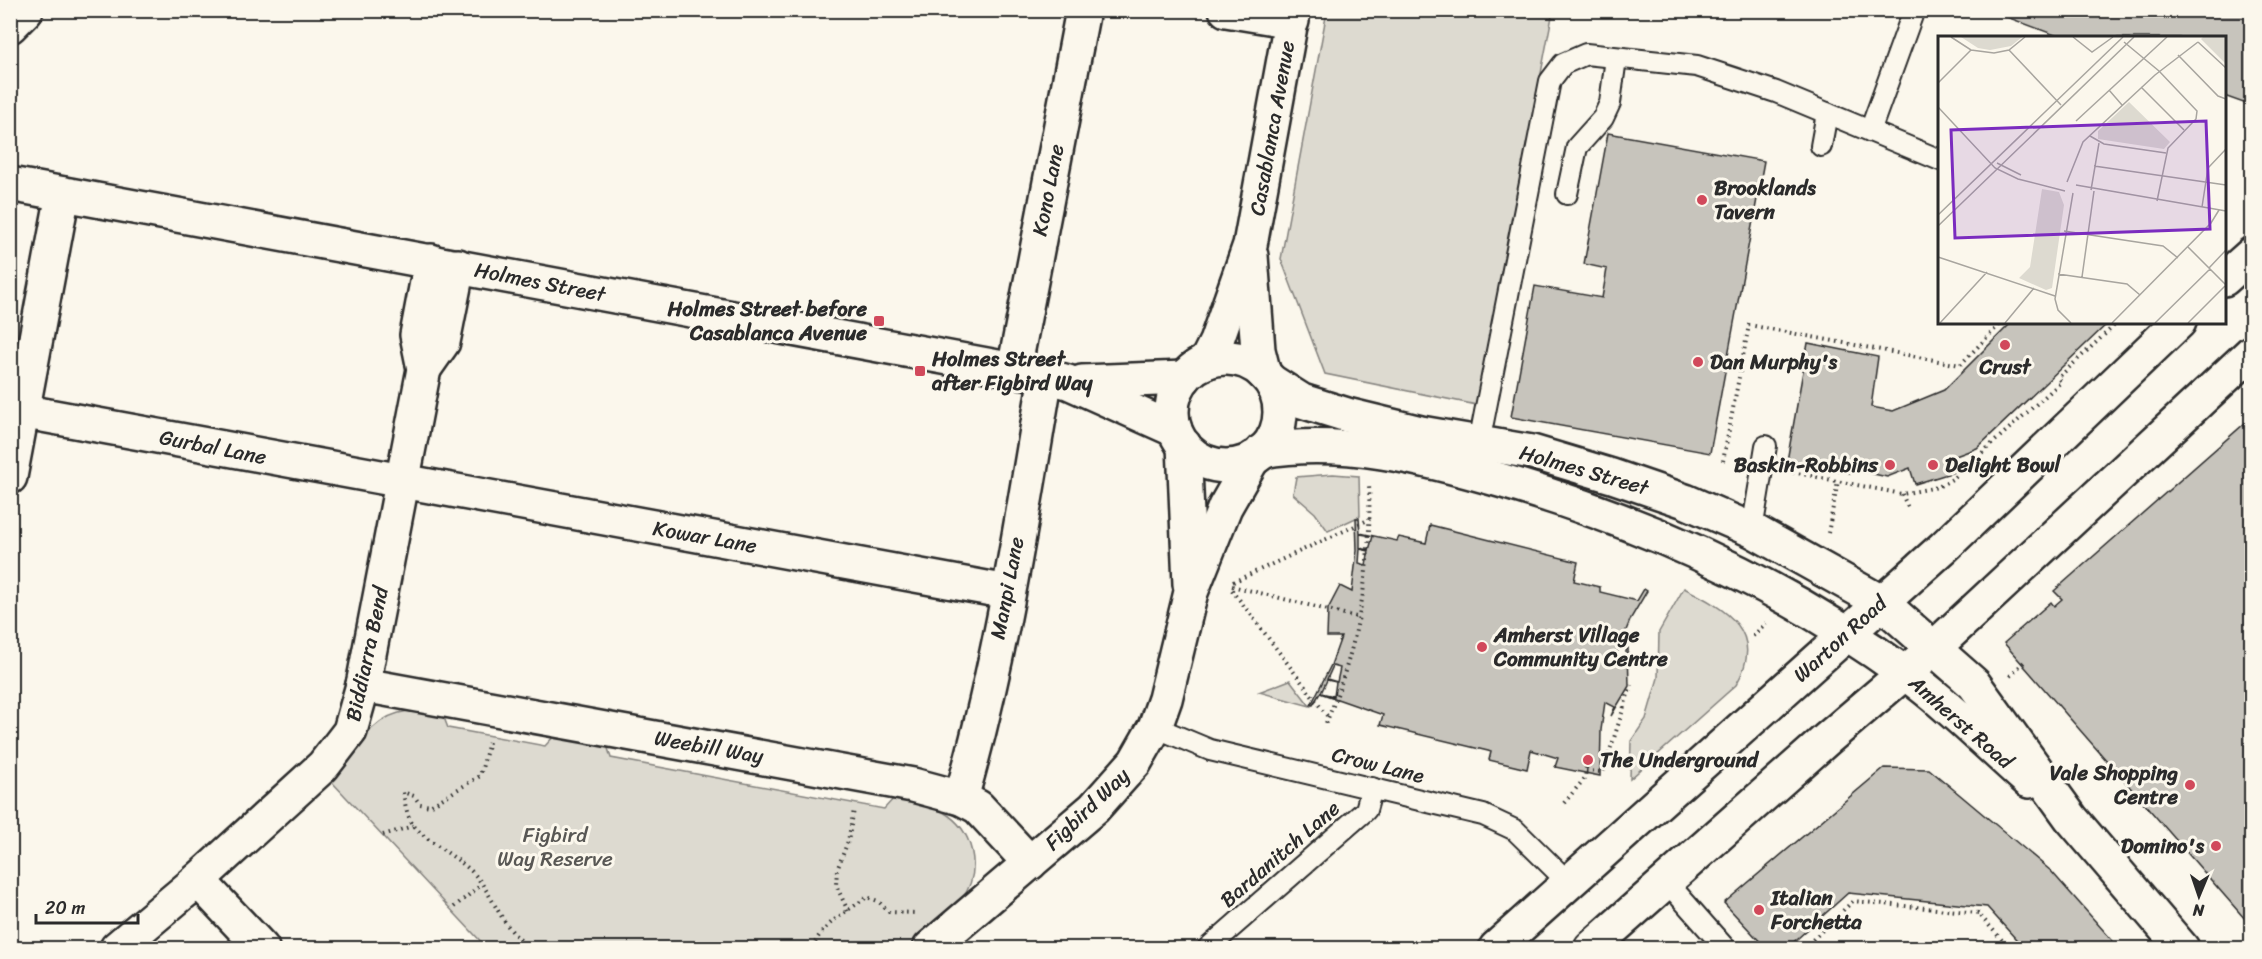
<svg xmlns="http://www.w3.org/2000/svg" width="2262" height="959" font-family="Sriracha,sans-serif">
<style>
.green{fill:#dddad0;stroke:#84827e;stroke-width:1.5}
.building{fill:#c7c4bc;stroke:#2b2b2b;stroke-width:1.5;fill-rule:evenodd}
.lines{fill:none;stroke-linecap:round;stroke-linejoin:round}
.service-casing{stroke:#2b2b2b;stroke-width:24}
.minor-casing{stroke:#2b2b2b;stroke-width:38}
.tertiary-casing{stroke:#2b2b2b;stroke-width:38}
.secondary-casing{stroke:#2b2b2b;stroke-width:38}
.primary-casing{stroke:#2b2b2b;stroke-width:38}
.path{stroke:#2b2b2b;stroke-width:4;stroke-dasharray:1.5 4.5;stroke-linecap:butt}
.service{stroke:#fbf7ec;stroke-width:20}
.minor{stroke:#fbf7ec;stroke-width:33}
.tertiary{stroke:#fbf7ec;stroke-width:33}
.secondary{stroke:#fbf7ec;stroke-width:33}
.primary{stroke:#fbf7ec;stroke-width:33}
.poi-dot{fill:#d1495b;stroke:#fbf7ec;stroke-width:2}
.labels{text-anchor:middle;stroke-width:6;stroke-linejoin:round;paint-order:stroke}
.street-label{font-size:21px;fill:#2b2b2b;stroke:#fbf7ec}
.poi-label{font-size:21px;font-weight:bold;fill:#2b2b2b;stroke:#fbf7ec;text-anchor:start}
.park-label{font-size:21px;fill:#585754;stroke:#fbf7ec}
.inset-road{fill:none;stroke:#a8a59f;stroke-width:1.5}
.view{fill:#7b2cbf;fill-opacity:0.15;stroke:#7b2cbf;stroke-width:3}
.inset-edge{fill:none;stroke:#2b2b2b;stroke-width:3}
</style>
<rect width="100%" height="100%" fill="#fbf7ec"/>
<filter id="ink" filterUnits="userSpaceOnUse"><feTurbulence type="fractalNoise" baseFrequency=".0167" numOctaves="2"/><feDisplacementMap in="SourceGraphic" scale="12" xChannelSelector="R" yChannelSelector="G"/><feConvolveMatrix kernelMatrix="1 2 1 2 8 2 1 2 1" color-interpolation-filters="sRGB"/></filter>
<g filter="url(#ink)">
<g class="green">
<polygon points="1327,11 1553,11 1477,405 1325,374 1281,259"/>
<polygon points="1333,474 1359,476 1360,516 1328,531 1315,513 1293,494 1296,477"/>
<path d="M1684,588C1726,609 1767,632 1736,685L1630,779L1631,741L1646,719L1658,678L1659,632Z"/>
<polygon points="1290,680 1310,706 1259,692"/>
<path d="M408,711L443,715L448,728L545,746L555,735L607,745L611,758L884,809L894,798C910,801 928,803 943,812C973,829 983,870 962,899C948,918 925,933 907,948H487L331,781C355,754 368,716 408,711Z"/>
</g>
<g class="building">
<polygon points="1988,10 2252,10 2252,106 2224,96 2224,38 2063,38"/>
<polygon points="1608,133 1764,161 1710,453 1511,417 1535,286 1602,298 1607,269 1584,264"/>
<polygon points="2012,322 2109,322 1977,448 1953,457 1957,471 1915,484 1910,468 1887,477 1851,469 1850,473 1787,461 1808,343 1878,357 1871,407 1893,411 1944,390"/>
<polygon points="2252,417 2252,927 2004,643 2051,602 2054,606 2062,599 2054,591"/>
<path d="M1356,518H1359L1360,533L1397,541L1399,537L1426,543L1430,525L1578,562L1574,581L1600,587V592L1637,601L1644,589L1647,591L1631,618L1615,658H1626V648H1628L1629,686L1611,716L1615,707L1605,702L1601,730L1600,776L1555,767L1558,758L1531,750L1527,769L1489,760L1491,752L1488,751L1380,725L1383,715L1320,693L1313,705H1311L1331,665L1341,637H1327L1328,609L1340,586L1352,592L1357,550ZM1360,534L1373,536L1369,550L1360,548ZM1360,549L1369,551L1366,565L1359,563ZM1333,666L1340,668L1337,682L1327,679ZM1327,680L1336,682L1334,696L1321,693Z"/>
<polygon points="1884,768 1929,769 2051,871 2119,948 2024,948 1987,907 1848,893 1787,948 1766,948 1724,903"/>
</g>
<g class="lines">
<g class="service-casing">
<g id="service">
<polyline points="1870,131 1914,10"/>
<polyline points="1821,146 1827,113"/>
<polyline points="1567,194 1577,147 1603,118 1610,103 1616,58"/>
<polyline points="1479,443 1550,81 1563,64 1586,54 1697,66 1776,92 1940,160"/>
<polyline points="1752,530 1766,446"/>
<polyline points="1155,727 1210,750 1483,815 1515,830 1570,884"/>
<polyline points="1666,881 1725,948"/>
<polyline points="1208,948 1366,810 1372,788"/>
</g>
</g>
<g class="minor-casing">
<g id="minor">
<polyline points="1226,10 1292,21"/>
<polyline points="1251,256 1258,350 1264,374"/>
<polyline points="1206,362 1216,342 1250,245 1293,10"/>
<polyline points="424,369 443,342 458,266"/>
<polyline points="1014,370 1083,10"/>
<polyline points="10,409 1008,592"/>
<polyline points="1184,445 1190,584"/>
<polyline points="10,477 63,194"/>
<polyline points="363,685 913,785 961,798 978,807 1030,863"/>
<path d="M961,798C1001,661 1022,517 1046,376"/>
<polyline points="198,880 262,948"/>
<polyline points="117,948 198,880 323,766 350,731 363,685 424,369 417,335 431,261"/>
<polyline points="930,948 1094,808 1135,762 1155,727 1165,699 1191,592 1225,507 1253,458"/>
</g>
</g>
<g class="tertiary-casing">
<polyline id="tertiary" points="10,26 26,10"/>
</g>
<g class="secondary-casing">
<g id="secondary">
<polyline points="10,184 1046,376 1068,382 1175,430"/>
<circle cx="1226" cy="412" r="54"/>
<polyline points="1082,382 1184,378"/>
<polyline points="1272,382 1302,401 1347,415 1421,433 1532,452 1612,476 1685,501 1752,530 1881,602 1974,684 2071,818 2182,948"/>
<path d="M1262,451C1342,437 1425,458 1503,481C1647,523 1783,584 1906,674C1950,706 1988,745 2029,781"/>
</g>
</g>
<g class="primary-casing">
<g id="primary">
<polyline points="2224,279 2252,254"/>
<polyline points="1496,948 1944,547 2179,322"/>
<polyline points="1591,948 1827,739 1935,647 2252,352"/>
</g>
</g>
<g class="path">
<polyline points="1723,461 1749,325 1960,365 2002,322"/>
<polyline points="1787,471 1902,494 1938,487 1954,478 2061,382 2058,378 2118,322"/>
<polyline points="1902,494 1908,508"/>
<polyline points="1828,533 1838,481"/>
<polyline points="1233,582 1370,519"/>
<polyline points="1232,586 1360,618"/>
<polyline points="1232,590 1328,717"/>
<polyline points="1753,636 1766,623"/>
<polyline points="2010,676 2024,662"/>
<path d="M1326,723C1359,645 1372,567 1369,483"/>
<path d="M489,742L480,776L430,806L420,804L414,796L403,792C405,804 407,818 415,827C432,846 459,857 476,876C496,900 503,932 532,948"/>
<polyline points="1586,771 1603,772 1631,685"/>
<polyline points="1564,803 1585,778 1587,761"/>
<polyline points="383,835 413,826"/>
<polyline points="454,907 481,885"/>
<polyline points="848,911 836,885 837,870 848,841 854,810"/>
<polyline points="1752,942 1758,948"/>
<path d="M813,948C820,925 849,910 867,897L878,901L889,912L917,913"/>
<polyline points="1804,948 1853,901 1978,913 2009,948"/>
</g>
<use href="#service" class="service"/>
<use href="#minor" class="minor"/>
<use href="#tertiary" class="tertiary"/>
<use href="#secondary" class="secondary"/>
<use href="#primary" class="primary"/>
</g>
</g>
<g class="poi-dot">
<circle cx="1702" cy="200" r="6"/>
<rect x="873" y="315" width="12" height="12" rx="3"/>
<circle cx="2005" cy="345" r="6"/>
<circle cx="1698" cy="362" r="6"/>
<rect x="914" y="365" width="12" height="12" rx="3"/>
<circle cx="1890" cy="465" r="6"/>
<circle cx="1933" cy="465" r="6"/>
<circle cx="1482" cy="647" r="6"/>
<circle cx="1588" cy="760" r="6"/>
<circle cx="2190" cy="785" r="6"/>
<circle cx="2216" cy="846" r="6"/>
<circle cx="1759" cy="910" r="6"/>
</g>
<g class="labels">
<g class="street-label">
<text transform="translate(1272 128) rotate(-80)" y="7">Casablanca Avenue</text>
<text transform="translate(1048 190) rotate(-79)" y="7">Kono Lane</text>
<text transform="translate(540 282) rotate(11)" y="7">Holmes Street</text>
<text transform="translate(213 447) rotate(11)" y="7">Gurbal Lane</text>
<text transform="translate(1584 470) rotate(16)" y="7">Holmes Street</text>
<text transform="translate(705 537) rotate(10)" y="7">Kowar Lane</text>
<text transform="translate(1007 588) rotate(-79)" y="7">Manpi Lane</text>
<text transform="translate(1840 639) rotate(-42)" y="7">Warton Road</text>
<text transform="translate(367 654) rotate(-78)" y="7">Biddiarra Bend</text>
<text transform="translate(1961 722) rotate(41)" y="7">Amherst Road</text>
<text transform="translate(709 747) rotate(10)" y="7">Weebill Way</text>
<text transform="translate(1378 765) rotate(14)" y="7">Crow Lane</text>
<text transform="translate(1087 809) rotate(-44)" y="7">Figbird Way</text>
<text transform="translate(1280 854) rotate(-41)" y="7">Bardanitch Lane</text>
</g>
<g class="poi-label">
<text x="1714" y="195">Brooklands<tspan x="1714" dy="24">Tavern</tspan></text>
<text x="867" y="316" text-anchor="end">Holmes Street before<tspan x="867" dy="24">Casablanca Avenue</tspan></text>
<text x="932" y="366">Holmes Street<tspan x="932" dy="24">after Figbird Way</tspan></text>
<text x="1710" y="369">Dan Murphy's</text>
<text x="2005" y="374" text-anchor="middle">Crust</text>
<text x="1878" y="472" text-anchor="end">Baskin-Robbins</text>
<text x="1945" y="472">Delight Bowl</text>
<text x="1494" y="642">Amherst Village<tspan x="1494" dy="24">Community Centre</tspan></text>
<text x="1600" y="767">The Underground</text>
<text x="2178" y="780" text-anchor="end">Vale Shopping<tspan x="2178" dy="24">Centre</tspan></text>
<text x="2204" y="853" text-anchor="end">Domino's</text>
<text x="1771" y="905">Italian<tspan x="1771" dy="24">Forchetta</tspan></text>
</g>
<g class="park-label">
<text x="555" y="842">Figbird<tspan x="555" dy="24">Way Reserve</tspan></text>
</g>
</g>
<g transform="translate(1938 36)">
<rect width="288" height="288" fill="#fbf7ec"/>
<path d="M23,1H84L73,10L52,14L40,12ZM265,1H288V28L263,3ZM191,66L232,106L226,113L160,103V95ZM104,153L121,156L126,169L114,252L108,254L81,242L92,231Z" fill="#dddad0"/>
<path class="inset-road" d="M13,1L33,14L56,17L71,14L87,1M135,1L154,16L175,1M186,6L221,35L259,75L258,83L230,112L219,165M260,6L288,32M71,14L123,69M240,19L280,60L288,63M0,47L33,14M203,51L246,94M171,54L184,69M0,71L57,132L80,143L127,155M138,85L229,1M152,100L166,108L228,117M59,127L83,139M156,130L288,149M129,146L145,106L217,39L260,6M138,149L288,175M153,154L161,107M264,171L270,132L288,113M0,179L185,1M0,190L196,1M126,195L225,210L240,222M250,211L288,249M0,221L117,260M271,232L288,214M120,238L189,248L202,259M144,241L156,155M2,287L49,236M67,287L96,252M133,287L120,274L117,263L135,157M174,287L273,187L281,174M217,287L272,233M250,287L288,249"/>
<path class="view" d="M268,85L272,193L17,202L13,94Z"/>
<rect width="288" height="288" class="inset-edge"/>
</g>
<rect width="2262" height="959" fill="none" stroke="#fbf7ec" stroke-width="36"/>
<rect x="18" y="18" width="2226" height="923" fill="none" stroke="#2b2b2b" stroke-width="2" filter="url(#ink)"/>
<g transform="translate(2199 896) rotate(182)" stroke="#fbf7ec" stroke-width="4.5" paint-order="stroke">
<path d="M0-4.5L10 22L0 15L-10 22Z" fill="#2b2b2b"/>
<text y="-9" font-size="16" font-weight="bold" text-anchor="middle" fill="#2b2b2b">N</text>
</g>
<path d="M36 914v9h102v-9" fill="none" stroke="#2b2b2b" stroke-width="3"/>
<text x="45" y="914" font-size="18" fill="#2b2b2b" stroke="#fbf7ec" stroke-width="4.5" paint-order="stroke">20 m</text>
</svg>
